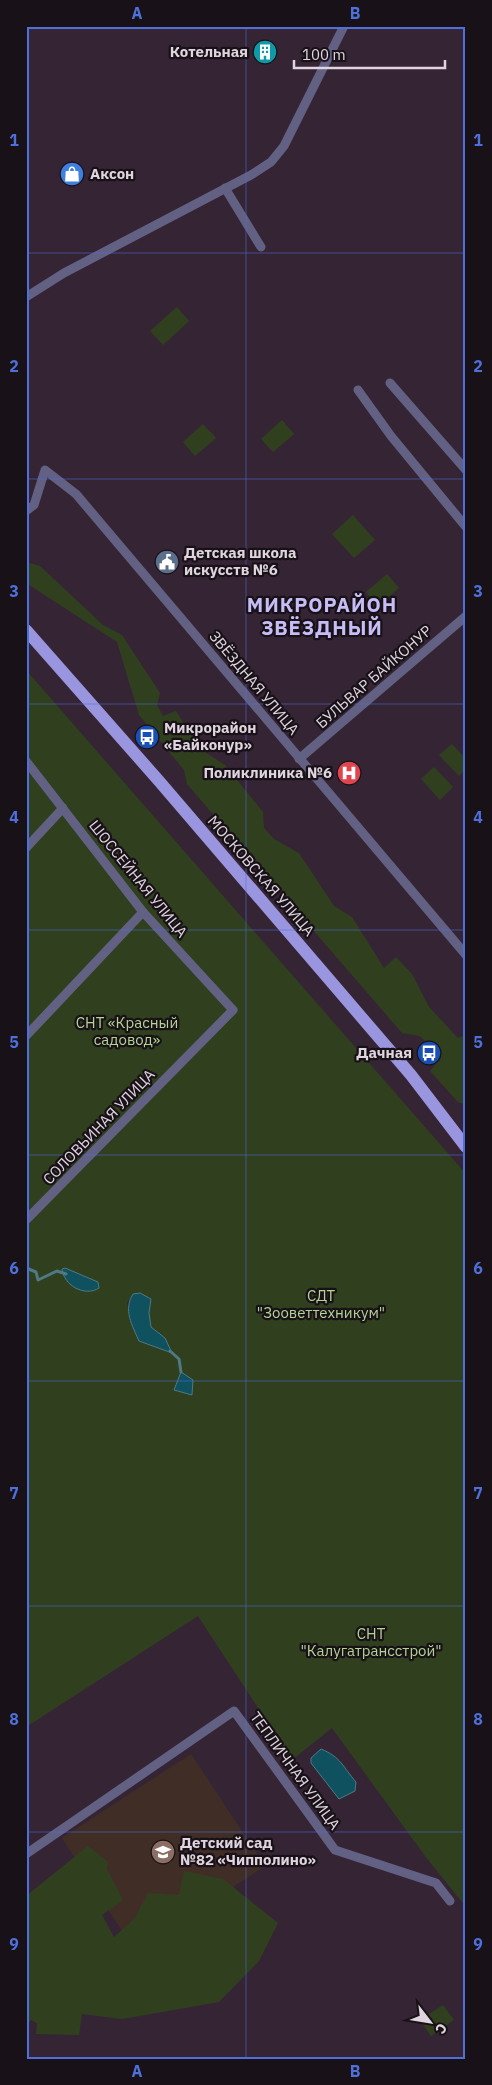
<svg xmlns="http://www.w3.org/2000/svg" width="492" height="2085" font-family="'IBM Plex Sans',sans-serif">
<style>
.education{fill:#402e26}
.green{fill:#30401e;fill-rule:evenodd}
.water{fill:#0f515e;stroke:#4e7985}
.lines{fill:none;stroke-linecap:round;stroke-linejoin:round}
.stream{stroke:#4e7985;stroke-width:3}
.street{stroke:#626184;stroke-width:9}
.primary{stroke:#9995de;stroke-width:12}
.grid{fill:none;stroke:#4e70da;stroke-width:1;stroke-opacity:0.55}
.labels{text-anchor:middle;stroke-width:4.5;stroke-linejoin:round;paint-order:stroke}
.poi-label{font-size:15px;font-weight:bold;fill:#e0d5df;stroke:#181118;text-anchor:start}
.street-label{font-size:15px;fill:#e0d5df;stroke:#181118}
.park-label{font-size:15px;fill:#b3d492;stroke:#181118}
.district-label{font-size:20px;font-weight:bold;letter-spacing:1px;fill:#c7bdf6;stroke:#181118}
.neatline{fill:none;stroke:#4e70da;stroke-width:2}
.grid-label{font-size:16px;text-anchor:middle;font-weight:bold;fill:#4e70da}
</style>
<rect width="100%" height="100%" fill="#352534"/>
<polygon class="education" points="191,1754 265,1866 135,1951 62,1838"/>
<g class="green">
<polygon points="177,307 189,321 163,345 150,331"/>
<polygon points="282,420 294,434 273,452 261,439"/>
<polygon points="203,424 216,438 195,456 183,442"/>
<polygon points="353,515 375,540 354,558 332,534"/>
<polygon points="26,562 40,566 103,625 122,635 160,693 157,705 163,716 176,711 200,749 225,765 263,812 264,828 274,839 299,853 334,906 352,917 384,968 396,957 412,974 429,1007 458,1038 466,1035 466,1105 458,1102 430,1071 441,1058 420,1036 402,1033 187,784 184,770 139,715 117,642 26,583"/>
<polygon points="387,574 399,588 378,606 366,592"/>
<path d="M26,670L466,1174V1907L425,1856L332,1728L292,1760L198,1616L26,1727ZM133,1294L151,1299L149,1313L151,1327L165,1338L172,1352L130,1321L127,1303Z"/>
<polygon points="452,744 466,759 466,769 459,776 439,755"/>
<polygon points="434,767 453,787 440,800 421,779"/>
<polygon points="88,1846 108,1862 107,1869 123,1900 102,1915 114,1937 135,1918 148,1893 179,1895 184,1871 223,1879 278,1923 259,1961 219,2002 122,2019 82,2014 79,2035 36,2034 37,2023 31,2020 26,2026 26,1896"/>
<polygon points="443,2005 454,2020 431,2036 420,2020"/>
</g>
<g class="water">
<path d="M65,1268L98,1282L99,1288C85,1297 64,1286 62,1269Z"/>
<path d="M140,1293L151,1299L149,1313L151,1327L165,1338L172,1353L139,1341C132,1325 123,1310 133,1294Z"/>
<polygon points="181,1372 193,1380 192,1395 174,1390"/>
<path d="M321,1749C341,1757 343,1767 356,1782L355,1791L339,1799L311,1763V1758Z"/>
</g>
<g class="lines">
<g class="stream">
<polyline points="26,1268 36,1272 38,1280 57,1271 66,1274"/>
<polyline points="170,1351 179,1359 181,1372"/>
</g>
<g class="street">
<polyline points="225,188 261,247"/>
<polyline points="26,297 64,273 251,175 271,162 284,146 344,26"/>
<polyline points="390,383 466,470"/>
<polyline points="358,390 391,436 466,527"/>
<polyline points="26,511 34,505 45,470 76,494 466,955"/>
<polyline points="299,759 466,616"/>
<polyline points="26,761 143,912 233,1010 26,1220"/>
<polyline points="26,848 63,808"/>
<polyline points="26,1036 143,912"/>
<polyline points="26,1854 234,1711 335,1850 436,1883 450,1901"/>
</g>
<polyline class="primary" points="26,630 159,781 411,1075 466,1147"/>
</g>
<path class="grid" d="M246,26V2059M26,253H466M26,479H466M26,704H466M26,930H466M26,1155H466M26,1381H466M26,1606H466M26,1832H466"/>
<defs>
<g id="building-disc" transform="scale(1.25)"><circle r="9.5" fill="#0f9aa8" stroke="#181118"/><path d="M-4-6H4V6H1V3H-1V6H-4ZM-2.5-4.3h1.7v1.8h-1.7ZM.8-4.3h1.7v1.8H.8ZM-2.5-1h1.7V.8h-1.7ZM.8-1h1.7V.8H.8Z" fill="#fff"/></g>
<g id="shop-disc" transform="scale(1.25)"><circle r="9.5" fill="#3f7fe0" stroke="#181118"/><path d="M-5-2.5h2.3a2.7 3.5 0 0 1 5.4 0H5L5.5 6h-11ZM-1.5-2.5h3a1.5 2.3 0 0 0-3 0Z" fill="#fff"/></g>
<g id="civic-disc" transform="scale(1.25)"><circle r="9.5" fill="#5c6f8a" stroke="#181118"/><path d="M-.6-6.5H3V-4.5H.6V-3L4-1V1h2V6H-6V1h2V-1L-.6-3ZM-1.2 2.5V6h2.4V2.5Z" fill="#fff"/></g>
<g id="bus-disc" transform="scale(1.25)"><circle r="9.5" fill="#1a4fb4" stroke="#181118"/><path d="M-5-6H5V4H4V6H2V4H-2V6H-4V4H-5ZM-3.5-4V0h7V-4ZM-3.5 1.2v1.5H-2V1.2ZM2 1.2v1.5H3.5V1.2Z" fill="#fff"/></g>
<g id="hospital-disc" transform="scale(1.25)"><circle r="9.5" fill="#e0444e" stroke="#181118"/><path d="M-5-5h3v3.5h4V-5h3V5h-3V1.5h-4V5h-3Z" fill="#fff"/></g>
<g id="school-disc" transform="scale(1.25)"><circle r="9.5" fill="#8d6e63" stroke="#181118"/><path d="M0-5L7-2L0 1L-7-2ZM-4 1L0 2.5L4 1V4Q0 6-4 4Z" fill="#fff"/></g>
</defs>
<g fill-rule="evenodd">
<use href="#building-disc" x="265" y="52"/>
<use href="#shop-disc" x="72" y="174"/>
<use href="#civic-disc" x="167" y="562"/>
<use href="#bus-disc" x="147" y="737"/>
<use href="#hospital-disc" x="349" y="773"/>
<use href="#bus-disc" x="429" y="1053"/>
<use href="#school-disc" x="163" y="1852"/>
</g>
<g class="labels">
<g class="poi-label">
<text x="248" y="57" text-anchor="end">Котельная</text>
<text x="90" y="179">Аксон</text>
<text x="184" y="558">Детская школа<tspan x="184" dy="17">искусств №6</tspan></text>
<text x="164" y="733">Микрорайон<tspan x="164" dy="17">«Байконур»</tspan></text>
<text x="332" y="778" text-anchor="end">Поликлиника №6</text>
<text x="412" y="1058" text-anchor="end">Дачная</text>
<text x="180" y="1848">Детский сад<tspan x="180" dy="17">№82 «Чипполино»</tspan></text>
</g>
<g class="street-label">
<text transform="translate(374 677) rotate(-41)" y="5">БУЛЬВАР БАЙКОНУР</text>
<text transform="translate(254 683) rotate(50)" y="5">ЗВЁЗДНАЯ УЛИЦА</text>
<text transform="translate(261 876) rotate(49)" y="5">МОСКОВСКАЯ УЛИЦА</text>
<text transform="translate(138 879) rotate(51)" y="5">ШОССЕЙНАЯ УЛИЦА</text>
<text transform="translate(99 1127) rotate(-46)" y="5">СОЛОВЬИНАЯ УЛИЦА</text>
<text transform="translate(295 1771) rotate(54)" y="5">ТЕПЛИЧНАЯ УЛИЦА</text>
</g>
<g class="park-label">
<text x="127" y="1028">СНТ «Красный<tspan x="127" dy="17">садовод»</tspan></text>
<text x="321" y="1301">СДТ<tspan x="321" dy="17">"Зооветтехникум"</tspan></text>
<text x="371" y="1639">СНТ<tspan x="371" dy="17">"Калугатрансстрой"</tspan></text>
</g>
<g class="district-label">
<text x="322" y="612">МИКРОРАЙОН<tspan x="322" dy="23">ЗВЁЗДНЫЙ</tspan></text>
</g>
</g>
<rect width="492" height="2085" fill="none" stroke="#181118" stroke-width="55"/>
<g transform="translate(430 2022) rotate(121)" stroke="#181118" stroke-width="4" paint-order="stroke">
<path d="M0-4L9 19L0 12L-9 19Z" fill="#e0d5df"/>
<text y="-8" font-size="14" font-weight="bold" text-anchor="middle" fill="#e0d5df">С</text>
</g>
<path d="M294 60v8h151v-8" fill="none" stroke="#e0d5df" stroke-width="2.5"/>
<text x="302" y="60" font-size="15" fill="#e0d5df" stroke="#181118" stroke-width="4" paint-order="stroke">100 m</text>
<rect x="28" y="28" width="436" height="2030" class="neatline"/>
<g class="grid-label">
<text x="137" y="19">A</text>
<text x="355" y="19">B</text>
<text x="14" y="146">1</text>
<text x="478" y="146">1</text>
<text x="14" y="372">2</text>
<text x="478" y="372">2</text>
<text x="14" y="597">3</text>
<text x="478" y="597">3</text>
<text x="14" y="823">4</text>
<text x="478" y="823">4</text>
<text x="14" y="1048">5</text>
<text x="478" y="1048">5</text>
<text x="14" y="1274">6</text>
<text x="478" y="1274">6</text>
<text x="14" y="1499">7</text>
<text x="478" y="1499">7</text>
<text x="14" y="1725">8</text>
<text x="478" y="1725">8</text>
<text x="14" y="1950">9</text>
<text x="478" y="1950">9</text>
<text x="137" y="2077">A</text>
<text x="355" y="2077">B</text>
</g>
</svg>
